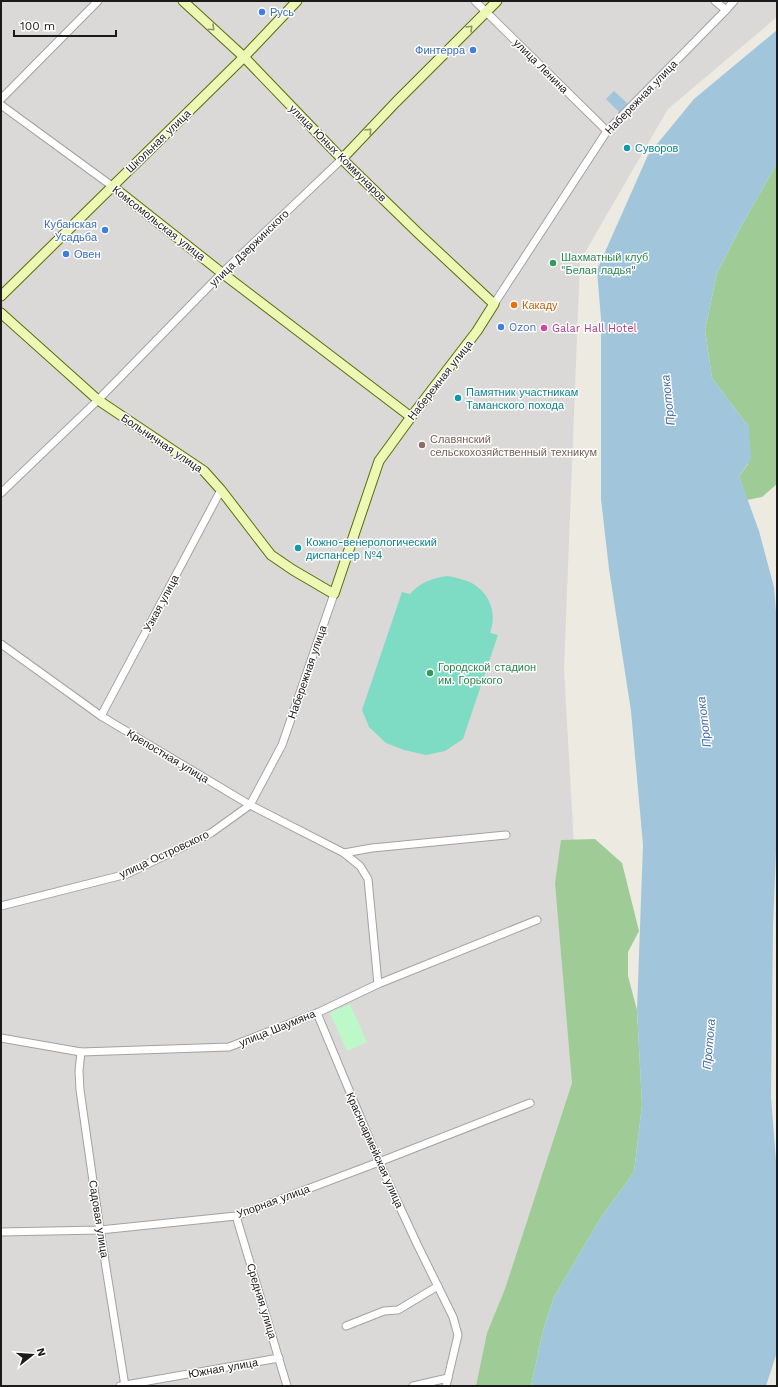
<svg xmlns="http://www.w3.org/2000/svg" width="778" height="1387" font-family="'Work Sans',sans-serif">
<style>
.residential{fill:#dad9d8}
.forest{fill:#9fcc96}
.park{fill:#bdf8c9}
.pitch{fill:#7fdcc4}
.water{fill:#a1c6db}
.lines{fill:none;stroke-linecap:round;stroke-linejoin:round}
.street-casing{stroke:#a2a2a2;stroke-width:9}
.secondary-casing{stroke:#576f06;stroke-width:11}
.street{stroke:#fff;stroke-width:7}
.secondary{stroke:#ecf8b4;stroke-width:9}
.oneway{stroke:#8e956f}
.shop-dot{fill:#3f7fe0;stroke:#fff;stroke-width:1.5}
.culture-dot{fill:#0f9aa8;stroke:#fff;stroke-width:1.5}
.leisure-dot{fill:#2e9e5b;stroke:#fff;stroke-width:1.5}
.food-dot{fill:#e8710a;stroke:#fff;stroke-width:1.5}
.hotel-dot{fill:#d1479c;stroke:#fff;stroke-width:1.5}
.education-dot{fill:#8d6e63;stroke:#fff;stroke-width:1.5}
.labels{text-anchor:middle;stroke-width:3;stroke-linejoin:round;paint-order:stroke}
.shop-label{font-size:11px;fill:#366cbe;stroke:#fff;text-anchor:start}
.street-label{font-size:11px;fill:#1b1b1b;stroke:#fff}
.culture-label{font-size:11px;fill:#0d838f;stroke:#fff;text-anchor:start}
.leisure-label{font-size:11px;fill:#27864d;stroke:#fff;text-anchor:start}
.food-label{font-size:11px;fill:#c56008;stroke:#fff;text-anchor:start}
.hotel-label{font-size:11px;fill:#b23c85;stroke:#fff;text-anchor:start}
.education-label{font-size:11px;fill:#785e54;stroke:#fff;text-anchor:start}
.water-label{font-size:12px;font-style:italic;fill:#4a6da9;stroke:#fff}
</style>
<rect width="100%" height="100%" fill="#edeae1"/>
<polygon class="residential" points="1,1 777,1 777,17 668,109 580,261 564,669 585,1039 490,1386 1,1386"/>
<g class="forest">
<polygon points="777,163 777,484 762,497 747,500 739,476 748,464 749,427 712,378 705,330 717,273 738,232"/>
<polygon points="595,839 622,863 639,931 628,952 628,976 637,1010 642,1105 634,1172 600,1219 554,1297 543,1331 531,1386 476,1386 487,1333 505,1289 572,1083 555,883 561,840"/>
</g>
<polygon class="park" points="350,1004 367,1042 347,1051 330,1013"/>
<path class="pitch" d="M448,576C458,578 467,580 475,585C491,596 497,615 490,633L498,635L463,739L445,751L426,755L404,750L386,743L369,727L362,710L402,592L410,594C421,582 432,578 448,576Z"/>
<g class="water">
<polygon points="777,30 777,163 738,232 717,273 705,330 712,378 749,427 751,459 739,476 759,531 774,587 777,624 777,827 773,925 771,1097 777,1174 777,1352 766,1386 531,1386 543,1331 554,1297 600,1219 634,1172 642,1105 637,1010 643,845 631,711 609,569 601,499 601,319 597,270 648,155 694,99"/>
<polygon points="614,91 628,104 620,113 606,99"/>
</g>
<g class="lines">
<g class="street-casing">
<g id="street">
<polyline points="475,1 607,131"/>
<polyline points="715,1 726,10 734,1"/>
<polyline points="1,99 98,1"/>
<polyline points="1,105 112,186"/>
<polyline points="494,304 607,131 726,10"/>
<polyline points="1,493 98,400 222,273 342,159"/>
<polyline points="1,644 101,716 250,805 344,853 360,866 368,879 378,984"/>
<polyline points="101,716 221,490"/>
<polyline points="344,853 372,848 506,835"/>
<polyline points="1,906 127,874 211,833 250,805 282,745 334,594"/>
<polyline points="317,1013 379,1162 417,1244 453,1317 458,1335 446,1386"/>
<polyline points="1,1038 81,1052 229,1047 317,1013 378,984 537,920"/>
<polyline points="81,1052 79,1071 80,1090 100,1230 125,1386"/>
<polyline points="236,1216 287,1386"/>
<polyline points="1,1232 100,1230 236,1216 379,1162 530,1103"/>
<polyline points="346,1326 384,1311 398,1310 438,1286"/>
<polyline points="120,1386 279,1358"/>
<polyline points="413,1386 448,1378"/>
</g>
</g>
<g class="secondary-casing">
<g id="secondary">
<polyline points="342,159 396,102 497,1"/>
<polyline points="112,186 222,273 411,417"/>
<polyline points="1,296 244,57 297,1"/>
<polyline points="1,313 98,400 204,471 221,490 271,555 293,570 334,594 379,461 411,417 477,331 494,304 418,233 342,159 244,57 183,1"/>
</g>
</g>
<use href="#street" class="street"/>
<use href="#secondary" class="secondary"/>
</g>
<defs><path id="oneway-chevron" d="M-2-3.5L2.5 0L-2 3.5" fill="none" stroke-width="1.6" stroke-linecap="round" stroke-linejoin="round"/></defs>
<g class="oneway">
<use href="#oneway-chevron" transform="translate(212 28) rotate(43)"/>
<use href="#oneway-chevron" transform="translate(470 28) rotate(-45)"/>
<use href="#oneway-chevron" transform="translate(369 131) rotate(-47)"/>
</g>
<g class="shop-dot">
<circle cx="262" cy="12" r="4"/>
<circle cx="473" cy="50" r="4"/>
<circle cx="105" cy="230" r="4"/>
<circle cx="66" cy="254" r="4"/>
<circle cx="501" cy="327" r="4"/>
</g>
<g class="culture-dot">
<circle cx="627" cy="148" r="4"/>
<circle cx="458" cy="398" r="4"/>
<circle cx="298" cy="548" r="4"/>
</g>
<g class="leisure-dot">
<circle cx="553" cy="263" r="4"/>
<circle cx="430" cy="673" r="4"/>
</g>
<circle class="food-dot" cx="514" cy="305" r="4"/>
<circle class="hotel-dot" cx="544" cy="328" r="4"/>
<circle class="education-dot" cx="422" cy="445" r="4"/>
<g class="labels">
<g class="shop-label">
<text x="270" y="16">Русь</text>
<text x="465" y="54" text-anchor="end">Финтерра</text>
<text x="97" y="228" text-anchor="end">Кубанская<tspan x="97" dy="13">Усадьба</tspan></text>
<text x="74" y="258">Овен</text>
<text x="509" y="331">Ozon</text>
</g>
<g class="street-label">
<text transform="translate(541 66) rotate(45)" y="4">улица Ленина</text>
<text transform="translate(641 97) rotate(-46)" y="4">Набережная улица</text>
<text transform="translate(158 141) rotate(-44)" y="4">Школьная улица</text>
<text transform="translate(338 153) rotate(45)" y="4">улица Юных Коммунаров</text>
<text transform="translate(159 223) rotate(38)" y="4">Комсомольская улица</text>
<text transform="translate(249 248) rotate(-44)" y="4">улица Дзержинского</text>
<text transform="translate(440 380) rotate(-52)" y="4">Набережная улица</text>
<text transform="translate(162 443) rotate(34)" y="4">Больничная улица</text>
<text transform="translate(161 603) rotate(-62)" y="4">Узкая улица</text>
<text transform="translate(307 672) rotate(-71)" y="4">Набережная улица</text>
<text transform="translate(168 756) rotate(31)" y="4">Крепостная улица</text>
<text transform="translate(164 854) rotate(-25)" y="4">улица Островского</text>
<text transform="translate(277 1028) rotate(-22)" y="4">улица Шаумяна</text>
<text transform="translate(375 1150) rotate(66)" y="4">Красноармейская улица</text>
<text transform="translate(273 1201) rotate(-20)" y="4">Упорная улица</text>
<text transform="translate(99 1219) rotate(81)" y="4">Садовая улица</text>
<text transform="translate(262 1301) rotate(73)" y="4">Средняя улица</text>
<text transform="translate(223 1368) rotate(-10)" y="4">Южная улица</text>
</g>
<g class="culture-label">
<text x="635" y="152">Суворов</text>
<text x="466" y="396">Памятник участникам<tspan x="466" dy="13">Таманского похода</tspan></text>
<text x="306" y="546">Кожно-венерологический<tspan x="306" dy="13">диспансер №4</tspan></text>
</g>
<g class="leisure-label">
<text x="561" y="261">Шахматный клуб<tspan x="561" dy="13">"Белая ладья"</tspan></text>
<text x="438" y="671">Городской cтадион<tspan x="438" dy="13">им. Горького</tspan></text>
</g>
<g class="food-label">
<text x="522" y="309">Какаду</text>
</g>
<g class="hotel-label">
<text x="552" y="332">Galar Hall Hotel</text>
</g>
<g class="education-label">
<text x="430" y="443">Славянский<tspan x="430" dy="13">сельскохозяйственный техникум</tspan></text>
</g>
<g class="water-label">
<text transform="translate(668 400) rotate(-96)" y="4">Протока</text>
<text transform="translate(704 722) rotate(-97)" y="4">Протока</text>
<text transform="translate(709 1044) rotate(-85)" y="4">Протока</text>
</g>
</g>
<rect width="778" height="1387" fill="none" stroke="#1b1b1b" stroke-width="4"/>
<g transform="translate(32 1355) rotate(73)" stroke="#ffffff" stroke-width="3" paint-order="stroke">
<path d="M0-3L7 15L0 10L-7 15Z" fill="#1b1b1b"/>
<text y="-6" font-size="11" font-weight="bold" text-anchor="middle" fill="#1b1b1b">N</text>
</g>
<path d="M14 30v6h102v-6" fill="none" stroke="#1b1b1b" stroke-width="2"/>
<text x="20" y="30" font-size="12" fill="#1b1b1b" stroke="#ffffff" stroke-width="3" paint-order="stroke">100 m</text>
</svg>
